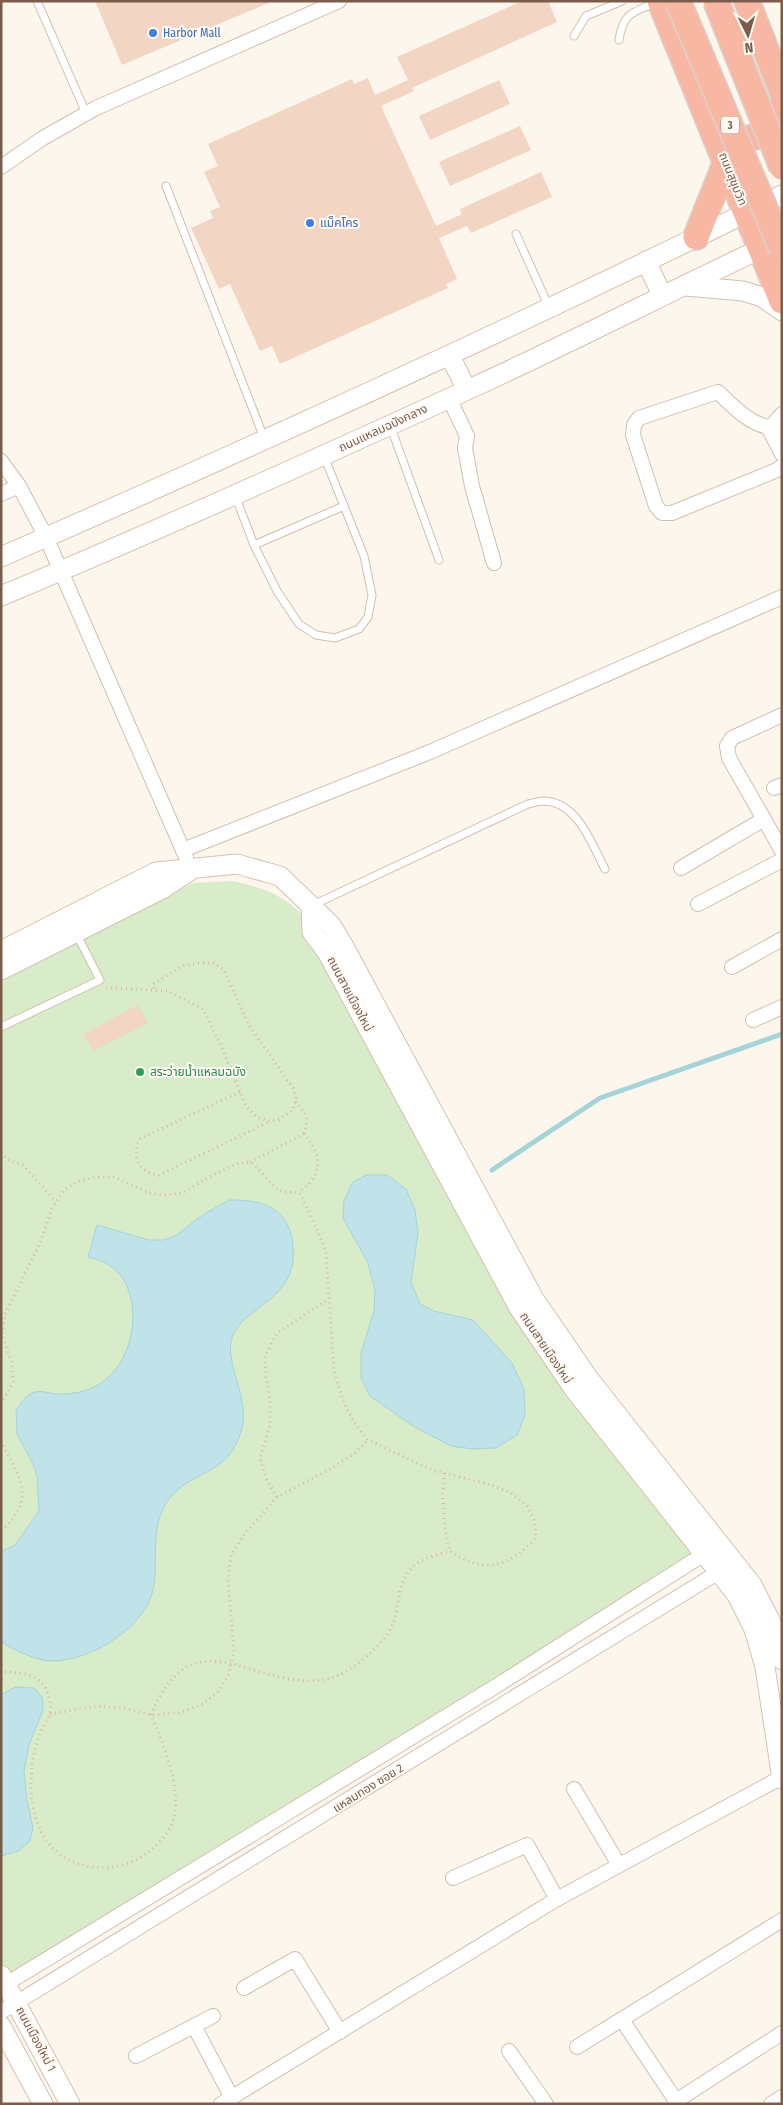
<svg xmlns="http://www.w3.org/2000/svg" width="783" height="2105" font-family="'Fira Sans Condensed','Noto Sans Thai',sans-serif">
<style>
.green{fill:#d8ecc9}
.water{fill:#bfe3e8;stroke:#a5d3da}
.lines{fill:none;stroke-linecap:round;stroke-linejoin:round}
.stream{stroke:#a5d3da;stroke-width:5}
.building{fill:#f3d5c3}
.lane-casing{stroke:#d1beb0;stroke-width:9}
.street-casing{stroke:#d1beb0;stroke-width:16}
.secondary-casing{stroke:#d6c0b0;stroke-width:21}
.highway-casing{stroke:#dad1cd;stroke-width:28}
.path{stroke:#d9b8a5;stroke-width:3;stroke-dasharray:1 4;stroke-linecap:butt}
.lane{stroke:#fff;stroke-width:7}
.street{stroke:#fff;stroke-width:14}
.secondary{stroke:#fff;stroke-width:19}
.highway{stroke:#f7b7a3;stroke-width:25}
.highway-bridge-casing{stroke:#dad1cd;stroke-width:28;stroke-linecap:butt}
.highway-bridge{stroke:#f7b7a3;stroke-width:25}
.shop-dot{fill:#3f7fe0;stroke:#fffaf3;stroke-width:2}
.leisure-dot{fill:#2e9e5b;stroke:#fffaf3;stroke-width:2}
.labels{text-anchor:middle;stroke-width:4;stroke-linejoin:round;paint-order:stroke}
.shield{fill:#fffaf3;stroke:#a28b7f;stroke-width:1}
.shield-label{font-size:11px;font-weight:bold;fill:#7a5c4d}
.shop-label{font-size:12px;fill:#366cbe;stroke:#fffaf3;text-anchor:start}
.street-label{font-size:12px;fill:#7a5c4d;stroke:#fffaf3}
.leisure-label{font-size:12px;fill:#27864d;stroke:#fffaf3;text-anchor:start}
</style>
<rect width="100%" height="100%" fill="#fdf6ec"/>
<path class="green" d="M233,881C265,889 278,892 303,915L302,930L704,1554L6,1984L1,1975V982L192,883Z"/>
<g class="water">
<polygon points="366,1175 387,1175 406,1189 415,1210 418,1233 411,1282 420,1304 434,1311 473,1320 512,1363 524,1389 525,1415 517,1435 496,1448 472,1449 451,1446 413,1426 370,1396 361,1378 361,1353 374,1311 375,1290 368,1263 343,1218 344,1201 352,1183"/>
<path d="M229,1200C252,1200 275,1202 287,1224C293,1236 294,1248 293,1261C288,1304 237,1309 231,1342C227,1366 249,1401 242,1428C229,1480 188,1467 165,1505C148,1534 161,1569 151,1597C138,1632 87,1662 50,1661C34,1660 15,1650 1,1642V1552L15,1545L39,1511L37,1477L34,1466L17,1434L16,1410C21,1403 26,1395 35,1392C42,1390 51,1394 58,1394C93,1395 117,1378 128,1346C134,1329 135,1306 128,1289C121,1270 108,1262 88,1257L97,1225L149,1240H163L175,1236L204,1214Z"/>
<polygon points="15,1687 34,1688 42,1697 43,1710 29,1745 24,1771 27,1800 33,1828 30,1841 18,1851 1,1856 1,1695"/>
</g>
<g class="lines">
<polyline class="stream" points="492,1170 600,1098 782,1034"/>
</g>
<g class="building">
<polygon points="95,1 273,1 122,65"/>
<polygon points="522,1 548,1 557,22 412,88 414,91 381,106 436,226 462,214 460,209 541,172 552,197 471,233 467,226 439,238 457,279 446,284 448,288 280,364 272,346 260,351 230,284 219,289 191,228 213,218 210,211 220,207 204,172 218,166 208,144 352,79 354,84 368,78 375,95 408,80 397,57"/>
<polygon points="499,80 510,104 430,140 419,116"/>
<polygon points="520,126 531,150 450,186 439,162"/>
<polygon points="138,1005 148,1023 93,1051 84,1034"/>
</g>
<g class="lines">
<g class="lane-casing">
<g id="lane">
<polyline points="37,1 86,113"/>
<polyline points="574,36 586,16 622,1"/>
<path d="M619,40C623,12 634,12 657,2"/>
<polyline points="166,186 264,438"/>
<polyline points="516,234 549,307"/>
<polyline points="390,425 439,560"/>
<polyline points="235,495 254,545 277,591 299,624 316,635 335,638 359,629 368,617 372,595 364,556 324,456"/>
<polyline points="254,545 344,506"/>
<path d="M313,905L528,804C533,803 539,801 544,801C578,802 592,845 605,869"/>
<polyline points="1,1027 100,980 76,933"/>
</g>
</g>
<g class="street-casing">
<g id="street">
<polyline points="1,167 43,138 96,108 339,1"/>
<polyline points="449,398 467,436 465,448 472,486 494,563"/>
<polyline points="769,429 782,454"/>
<polyline points="769,429 782,414"/>
<path d="M782,429C755,429 736,410 718,392L639,418L634,425L633,435L656,506L662,513H672L777,470L782,466"/>
<polyline points="1,461 19,486 46,537 186,857"/>
<polyline points="1,494 19,486"/>
<polyline points="782,715 732,738 727,746 729,758 782,851"/>
<polyline points="774,788 782,785"/>
<polyline points="183,850 430,752 782,597"/>
<polyline points="681,868 764,819"/>
<polyline points="698,904 782,860"/>
<polyline points="732,967 782,939"/>
<polyline points="753,1020 782,1007"/>
<polyline points="574,1789 619,1865"/>
<polyline points="453,1878 527,1845 557,1899"/>
<polyline points="1,1987 493,1688 712,1549"/>
<polyline points="244,1988 295,1959 340,2032"/>
<polyline points="1,2012 727,1567"/>
<polyline points="622,2020 678,2104"/>
<polyline points="194,2026 232,2098"/>
<polyline points="577,2047 782,1920"/>
<polyline points="509,2051 546,2104"/>
<polyline points="136,2056 213,2016"/>
<polyline points="676,2101 782,2033"/>
<polyline points="221,2104 557,1899 782,1777"/>
<polyline points="771,2104 782,2097"/>
</g>
</g>
<g class="secondary-casing">
<g id="secondary">
<polyline points="646,261 662,295"/>
<polyline points="686,286 743,291 762,297 782,311"/>
<polyline points="450,356 467,390"/>
<path d="M1,557C264,442 525,323 782,195"/>
<path d="M1,596C157,531 312,461 465,391C569,344 670,291 773,243"/>
<polyline points="311,906 312,932 327,952 519,1308 574,1389 737,1595 754,1629 765,1667 782,1779"/>
<polyline points="1,951 156,872 237,864 280,876 331,925 342,943 534,1299 589,1379 752,1585 771,1622 782,1660"/>
<polyline points="1,970 162,889 191,870"/>
<polyline points="1,1975 70,2104"/>
<polyline points="1,2026 43,2104"/>
</g>
</g>
<g class="highway-casing">
<g id="highway">
<polyline points="660,1 782,301"/>
<polyline points="747,1 782,91"/>
<path d="M719,129C744,149 775,136 782,105"/>
<polyline points="696,237 726,162"/>
</g>
</g>
<g class="path">
<polyline points="106,988 167,991 203,1009 221,1046 246,1106 257,1117 268,1121 278,1120 293,1110 296,1098 293,1088 249,1025 224,970 214,963 199,963 182,966 153,984 154,989"/>
<path d="M240,1092L139,1139C132,1158 139,1173 159,1175L271,1121"/>
<path d="M295,1102C307,1114 309,1118 304,1134"/>
<polyline points="1,1153 8,1160 23,1165 56,1202"/>
<path d="M250,1162L304,1134C323,1156 323,1175 299,1192"/>
<path d="M1,1404L13,1382L12,1364L2,1332L5,1314L41,1241L52,1208L65,1189L78,1181L97,1177H114L150,1193L164,1195L182,1193L218,1172L239,1163L250,1162C270,1176 271,1196 299,1192L317,1229L326,1252L334,1371L343,1401L354,1422L368,1440L432,1470L488,1484L511,1493L527,1506L535,1522L536,1537C510,1567 484,1575 450,1551C437,1555 421,1558 412,1568C395,1585 401,1608 391,1628C382,1646 350,1673 331,1678C258,1697 195,1608 151,1715C163,1742 183,1792 173,1821C169,1833 159,1843 150,1851C120,1875 74,1874 48,1843C36,1828 30,1801 31,1782C31,1766 34,1749 40,1733C42,1727 49,1720 50,1713C52,1707 49,1697 47,1691C39,1673 18,1672 1,1672"/>
<path d="M1,1441C18,1477 39,1497 1,1531"/>
<path d="M444,1473C442,1501 443,1524 450,1551"/>
<polyline points="277,1497 266,1479 260,1458 270,1425 270,1399 266,1376 265,1356 277,1333 329,1299"/>
<polyline points="50,1714 97,1706 123,1708 151,1715 179,1713 201,1705 217,1693 228,1676 234,1652 228,1579 231,1555 244,1535 277,1497 327,1471 355,1453 368,1440"/>
</g>
<use href="#lane" class="lane"/>
<use href="#street" class="street"/>
<use href="#secondary" class="secondary"/>
<use href="#highway" class="highway"/>
<g class="highway-bridge-casing">
<g id="highway-bridge">
<polyline points="678,1 782,249"/>
<polyline points="716,1 782,167"/>
</g>
</g>
<use href="#highway-bridge" class="highway-bridge"/>
</g>
<g class="shop-dot">
<circle cx="153" cy="33" r="5"/>
<circle cx="310" cy="223" r="5"/>
</g>
<circle class="leisure-dot" cx="140" cy="1072" r="5"/>
<g class="labels">
<rect class="shield" x="721" y="116.5" width="18" height="17" rx="4"/>
<g class="shield-label">
<text x="730" y="129">3</text>
</g>
<g class="shop-label">
<text x="163" y="37">Harbor Mall</text>
<text x="320" y="227">แม็คโคร</text>
</g>
<g class="street-label">
<text transform="translate(733 179) rotate(68)" y="4">ถนนสุขุมวิท</text>
<text transform="translate(383 428) rotate(-25)" y="4">ถนนแหลมฉบังกลาง</text>
<text transform="translate(350 994) rotate(62)" y="4">ถนนสายเมืองใหม่</text>
<text transform="translate(546 1348) rotate(56)" y="4">ถนนสายเมืองใหม่</text>
<text transform="translate(368 1788) rotate(-32)" y="4">แหลมทอง ซอย 2</text>
<text transform="translate(36 2039) rotate(62)" y="4">ถนนเมืองใหม่ 1</text>
</g>
<g class="leisure-label">
<text x="150" y="1076">สระว่ายน้ำแหลมฉบัง</text>
</g>
</g>
<rect width="783" height="2105" fill="none" stroke="#7a5c4d" stroke-width="5"/>
<g transform="translate(748 35) rotate(175)" stroke="#fffaf3" stroke-width="4" paint-order="stroke">
<path d="M0-4L9 19L0 12L-9 19Z" fill="#7a5c4d"/>
<text y="-8" font-size="14" font-weight="bold" text-anchor="middle" fill="#7a5c4d">N</text>
</g>
</svg>
